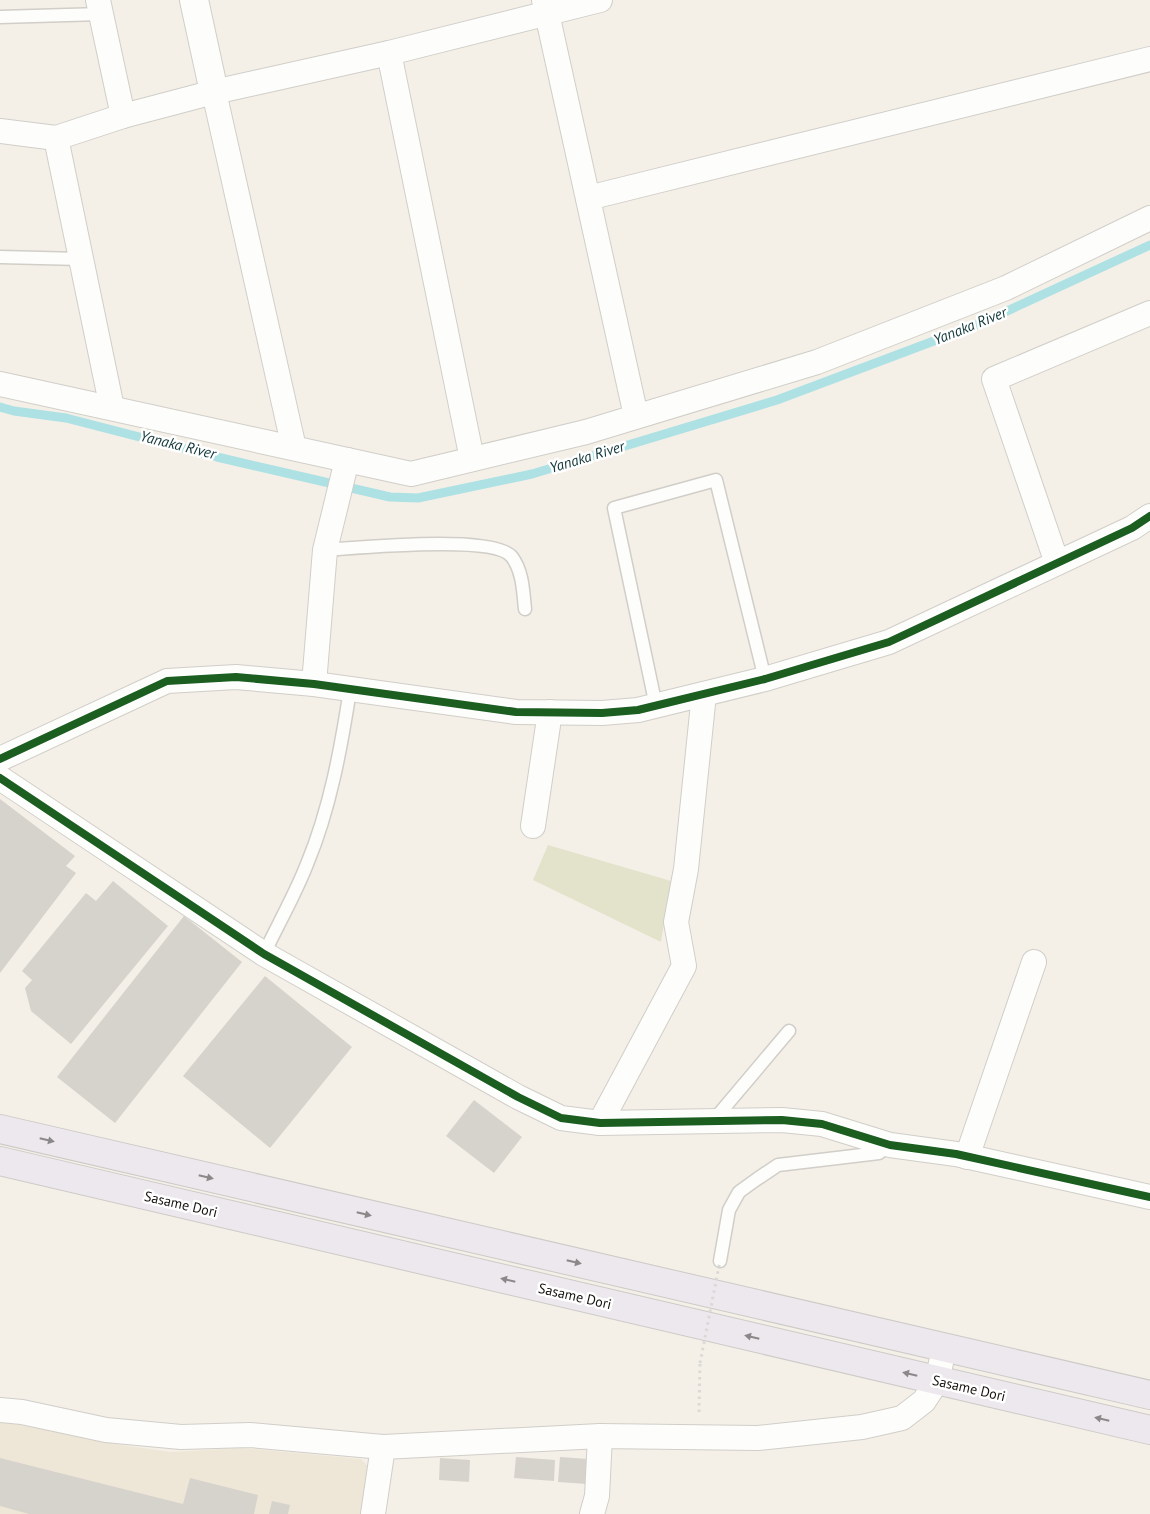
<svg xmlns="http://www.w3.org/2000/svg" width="1150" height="1514" font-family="'PT Sans',sans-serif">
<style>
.built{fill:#eee7d7}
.green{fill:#e2e3ca}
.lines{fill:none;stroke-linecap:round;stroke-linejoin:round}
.stream{stroke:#ade1e3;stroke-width:9}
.building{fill:#d6d3cd}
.service-casing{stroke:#d1cec8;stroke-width:15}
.minor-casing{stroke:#d1cec8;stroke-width:26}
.tertiary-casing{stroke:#d1cec8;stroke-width:30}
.primary-casing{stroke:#cccac7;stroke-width:30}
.path{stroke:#dad9d6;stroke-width:3;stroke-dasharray:2.5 4;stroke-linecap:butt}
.service{stroke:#fdfdfc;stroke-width:12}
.minor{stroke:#fdfdfc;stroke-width:24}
.tertiary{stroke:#fdfdfc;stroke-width:28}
.primary{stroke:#ece8ed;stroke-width:28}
.path-bridge{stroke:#dad9d6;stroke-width:3;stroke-dasharray:2.5 4;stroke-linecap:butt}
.cycleway-casing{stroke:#fff;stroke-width:11}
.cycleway{stroke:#1b5e20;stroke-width:8}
.oneway{fill:#8b8889}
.labels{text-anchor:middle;stroke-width:5;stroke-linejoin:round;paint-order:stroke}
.street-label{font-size:14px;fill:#15130e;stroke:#fff}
.water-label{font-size:15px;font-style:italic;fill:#103639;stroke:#fff}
</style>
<rect width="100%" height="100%" fill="#f4f0e8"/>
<polygon class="built" points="0,1421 115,1444 171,1452 242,1448 361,1459 369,1467 362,1514 0,1514"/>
<polygon class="green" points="548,845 671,881 661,942 533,880"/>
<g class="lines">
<polyline class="stream" points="0,407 14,411 66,418 217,457 390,497 418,498 532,474 777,400 979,324 1150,245"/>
</g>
<g class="building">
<polygon points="0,799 75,856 66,866 76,873 0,973"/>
<polygon points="113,881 168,926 71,1044 31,1011 25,988 32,980 22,971 86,893 96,901"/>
<polygon points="184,916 242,962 115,1123 57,1077"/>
<polygon points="265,976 352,1047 270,1148 183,1076"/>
<polygon points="474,1100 522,1137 494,1173 446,1136"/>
<polygon points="516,1457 555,1460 554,1481 514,1478"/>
<polygon points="560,1457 588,1459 587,1484 558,1482"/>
<polygon points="0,1458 183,1504 190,1478 258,1495 254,1514 29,1514 0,1506"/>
<polygon points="440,1458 470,1460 469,1482 439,1480"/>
<polygon points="272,1501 290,1505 288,1514 269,1514"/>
</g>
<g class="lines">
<g class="service-casing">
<g id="service">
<polyline points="0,17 101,14"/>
<polyline points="0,257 81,259"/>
<path d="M325,550C357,548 495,534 512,557C523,572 523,591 525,609"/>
<polyline points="656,706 614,508 716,480 765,679"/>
<path d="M264,954C278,924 295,895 307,864C330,809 341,748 350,690"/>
<polyline points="713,1121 789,1031"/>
<polyline points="720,1261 729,1210 739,1192 757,1179 778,1165 879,1153 890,1145"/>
</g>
</g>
<g class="minor-casing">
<g id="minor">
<polyline points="98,0 123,116"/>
<polyline points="544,0 636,416"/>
<polyline points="389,53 472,459"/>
<polyline points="214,92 294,448"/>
<polyline points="0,131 56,138 123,116 214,92 389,53 600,0"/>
<polyline points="56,138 112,408"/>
<polyline points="588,198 1150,59"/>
<polyline points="0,384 411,474 586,432 817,362 1006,288 1150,218"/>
<polyline points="1057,563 994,379 1150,313"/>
<polyline points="314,684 325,550 347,460"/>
<polyline points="0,759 167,681 236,677 314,684 516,712 602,713 638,710 765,679 889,642 1132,528 1150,516"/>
<polyline points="0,778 264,954 518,1097 561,1118 600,1123 782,1120 822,1124 890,1145 956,1154 1150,1197"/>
<polyline points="533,826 550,712"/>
<polyline points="600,1123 684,966 676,922 686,869 704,694"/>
<polyline points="967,1157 1034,962"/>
<polyline points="0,1410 22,1412 106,1430 181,1437 250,1435 383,1447 600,1436 758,1438 862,1427 902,1418 924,1401 937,1381 944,1349"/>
<polyline points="373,1514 383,1447"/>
<polyline points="592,1514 597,1496 600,1436"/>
</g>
</g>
<g class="tertiary-casing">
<polyline id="tertiary" points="194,0 214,92"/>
</g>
<g class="primary-casing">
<g id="primary">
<polyline points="0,1129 1150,1395"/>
<polyline points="0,1161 1150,1430"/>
</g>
</g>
<polyline class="path" points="699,1412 700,1363"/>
<use href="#service" class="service"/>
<use href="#minor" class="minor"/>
<use href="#tertiary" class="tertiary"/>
<use href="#primary" class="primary"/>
<polyline class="path-bridge" points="700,1363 720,1261"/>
<g class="cycleway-casing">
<g id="cycleway">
<polyline points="0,759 167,681 236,677 314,684 516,712 602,713 638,710 765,679 889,642 1132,528 1150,516"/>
<polyline points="0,778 264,954 518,1097 561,1118 600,1123 782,1120 822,1124 890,1145 956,1154 1150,1197"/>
</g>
</g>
<use href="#cycleway" class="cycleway"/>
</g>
<defs><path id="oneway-solid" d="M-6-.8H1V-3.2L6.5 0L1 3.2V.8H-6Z" transform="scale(1.25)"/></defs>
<g class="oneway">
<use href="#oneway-solid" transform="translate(47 1140) rotate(13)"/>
<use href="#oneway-solid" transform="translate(206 1177) rotate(13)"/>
<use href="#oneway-solid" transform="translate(364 1214) rotate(13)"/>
<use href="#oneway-solid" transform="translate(574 1262) rotate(13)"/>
<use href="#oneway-solid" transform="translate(508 1280) rotate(-167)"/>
<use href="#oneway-solid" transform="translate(752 1337) rotate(-167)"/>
<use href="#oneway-solid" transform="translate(910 1374) rotate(-167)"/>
<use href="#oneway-solid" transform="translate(1102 1419) rotate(-167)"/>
</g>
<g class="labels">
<g class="street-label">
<text transform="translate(181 1204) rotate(13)" y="5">Sasame Dori</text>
<text transform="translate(575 1296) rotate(13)" y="5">Sasame Dori</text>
<text transform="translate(969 1388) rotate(13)" y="5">Sasame Dori</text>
</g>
<g class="water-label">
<text transform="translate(970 326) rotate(-22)" y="5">Yanaka River</text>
<text transform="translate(178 445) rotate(14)" y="5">Yanaka River</text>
<text transform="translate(587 457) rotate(-17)" y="5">Yanaka River</text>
</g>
</g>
</svg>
